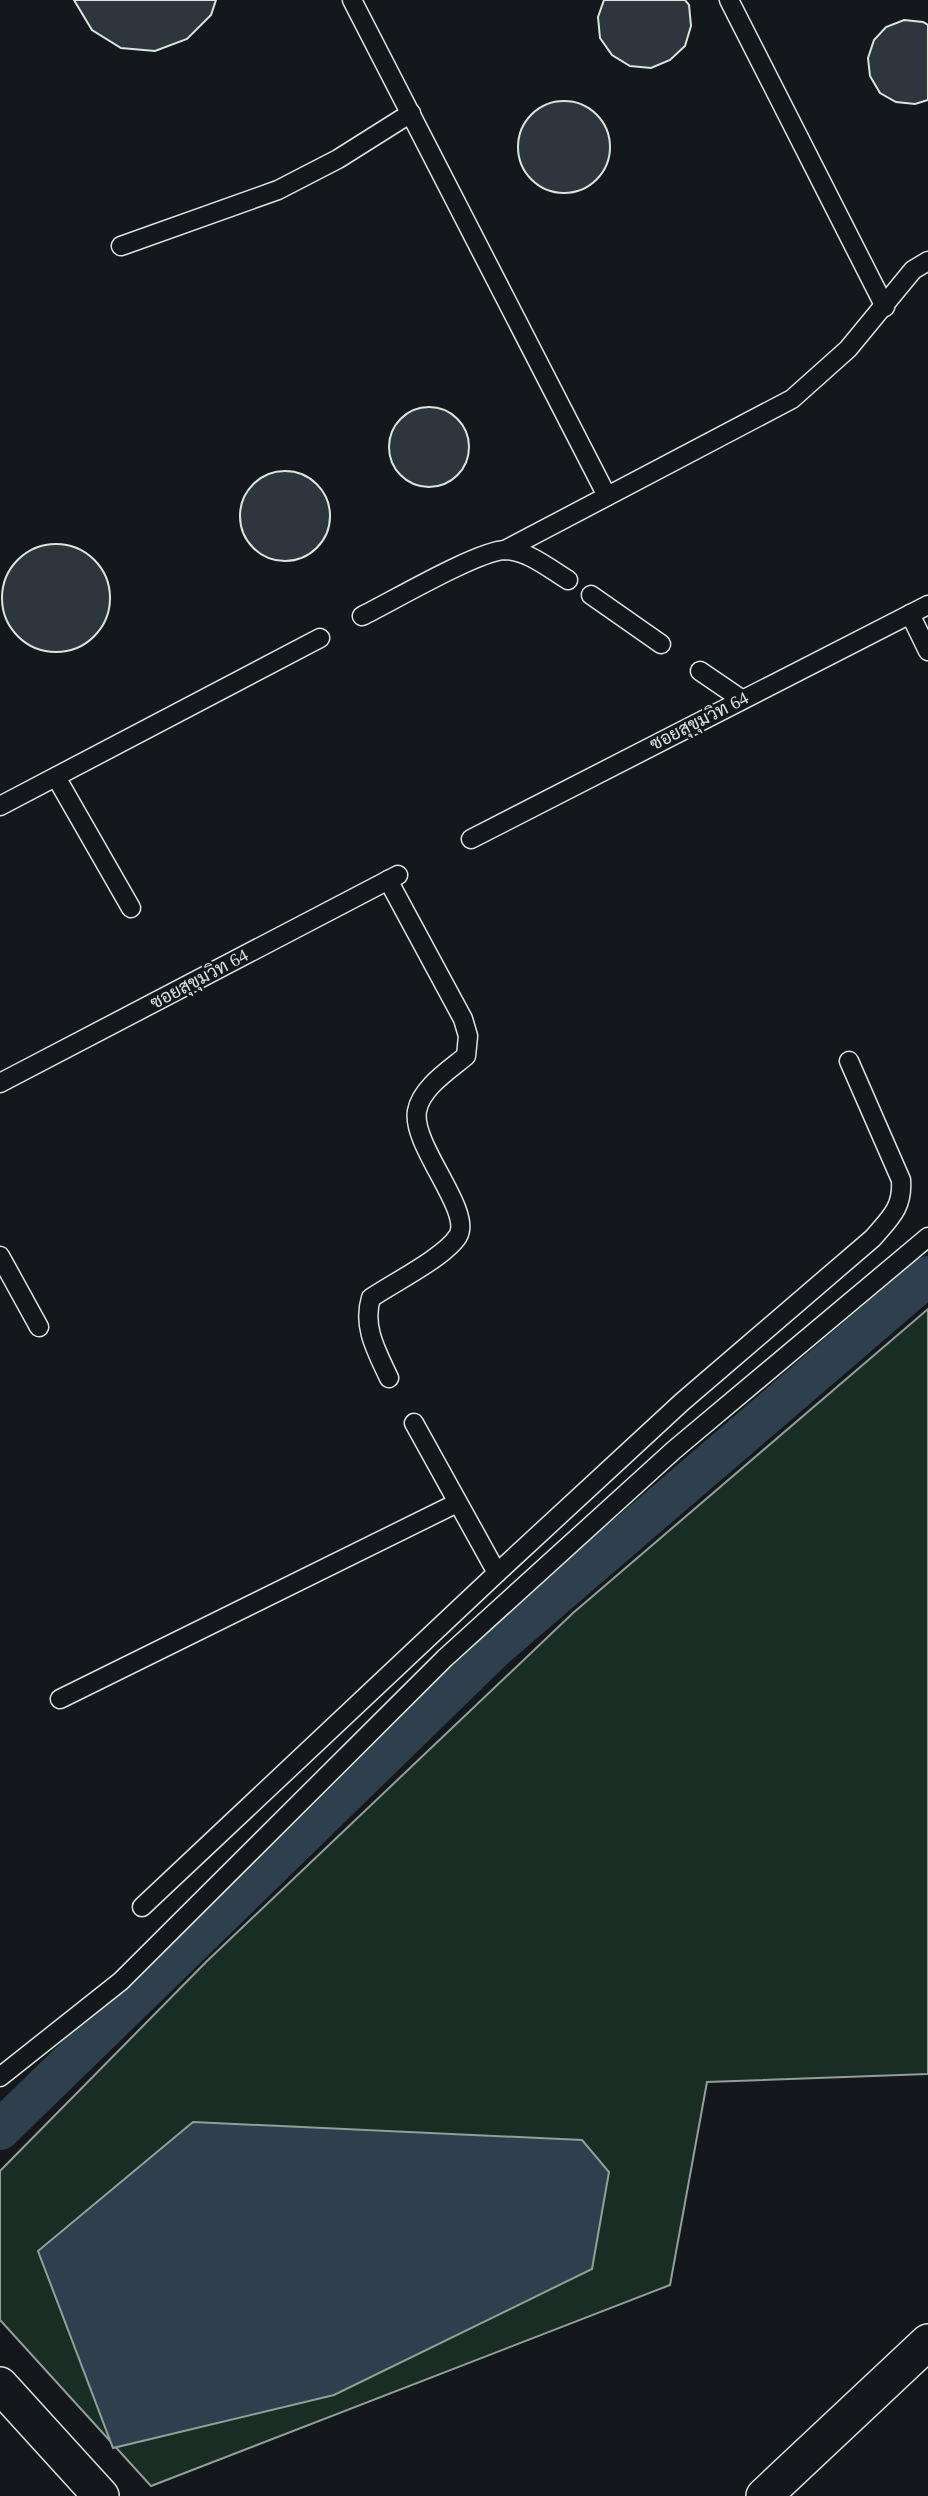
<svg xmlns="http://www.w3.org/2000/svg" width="928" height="2496" font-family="'Times New Roman',Sarabun,serif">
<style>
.green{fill:#1a2d24;stroke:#939e99;stroke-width:2}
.water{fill:#2f3f4d;stroke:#939e99;stroke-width:2}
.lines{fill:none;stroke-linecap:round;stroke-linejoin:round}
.canal{stroke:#2f3f4d;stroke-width:40}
.building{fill:#2c363c;stroke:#d8e6dc;stroke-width:2}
.service-casing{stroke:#d8e6dc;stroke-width:21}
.minor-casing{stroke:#d8e6dc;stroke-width:38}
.service{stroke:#14181c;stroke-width:18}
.minor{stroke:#14181c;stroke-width:35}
.labels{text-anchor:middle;stroke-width:5;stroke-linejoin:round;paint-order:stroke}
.street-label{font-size:18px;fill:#d8e6dc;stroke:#14181c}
</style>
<rect width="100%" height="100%" fill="#14181c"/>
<polygon class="green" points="928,1309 928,2074 707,2082 670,2285 151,2486 0,2320 0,2171 206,1962 573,1613"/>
<polygon class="water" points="193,2122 582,2140 609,2172 592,2269 334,2395 113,2448 38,2251"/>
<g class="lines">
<polyline class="canal" points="0,2130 496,1647 928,1276"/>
</g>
<g class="building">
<polygon points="74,0 216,0 211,15 187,39 155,51 121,48 92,30"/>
<polygon points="604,0 685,0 689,5 691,26 685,46 670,60 651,68 630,66 612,55 600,38 598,17"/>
<polygon points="904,20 923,22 928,25 928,100 915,104 896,102 880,93 870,76 868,58 874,40 886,27"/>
<circle cx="564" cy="147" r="46"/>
<circle cx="429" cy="447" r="40"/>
<circle cx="285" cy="516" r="45"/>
<circle cx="56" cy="598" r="54"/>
</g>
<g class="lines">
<g class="service-casing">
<g id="service">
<polyline points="352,0 607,496"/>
<polyline points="729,0 885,307"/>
<polyline points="121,246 278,190 338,159 411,113"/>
<polyline points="505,550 792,399 848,349 913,270 928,261"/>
<polyline points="591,595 661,644"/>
<polyline points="910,614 928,651"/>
<path d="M362,616C391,602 477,551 505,550C527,550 550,569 568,580"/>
<polyline points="700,671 741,699"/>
<polyline points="56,777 131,908"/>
<polyline points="0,806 320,638"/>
<polyline points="471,839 928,605"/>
<path d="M388,880L463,1019L468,1036L466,1056C449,1070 421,1088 417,1111C411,1145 473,1211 458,1236C445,1257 393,1283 371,1298C362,1327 377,1352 389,1378"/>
<polyline points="0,1083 398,875"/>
<polyline points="0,1256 39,1327"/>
<path d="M497,1573L682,1402L873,1238C890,1218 903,1208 901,1180L849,1061"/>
<polyline points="60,1699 457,1503"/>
<polyline points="142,1907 497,1573 414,1423"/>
<polyline points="0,2077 121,1981 445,1658 674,1450 928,1237"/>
</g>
</g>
<g class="minor-casing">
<g id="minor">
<polyline points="0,2385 101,2496"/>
<polyline points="764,2496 928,2342"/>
</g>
</g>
<use href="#service" class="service"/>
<use href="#minor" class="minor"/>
</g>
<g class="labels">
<g class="street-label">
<text transform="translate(699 721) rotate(-27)" y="6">ซอยสุขุมวิท 64</text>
<text transform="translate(199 979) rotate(-28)" y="6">ซอยสุขุมวิท 64</text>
</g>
</g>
</svg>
